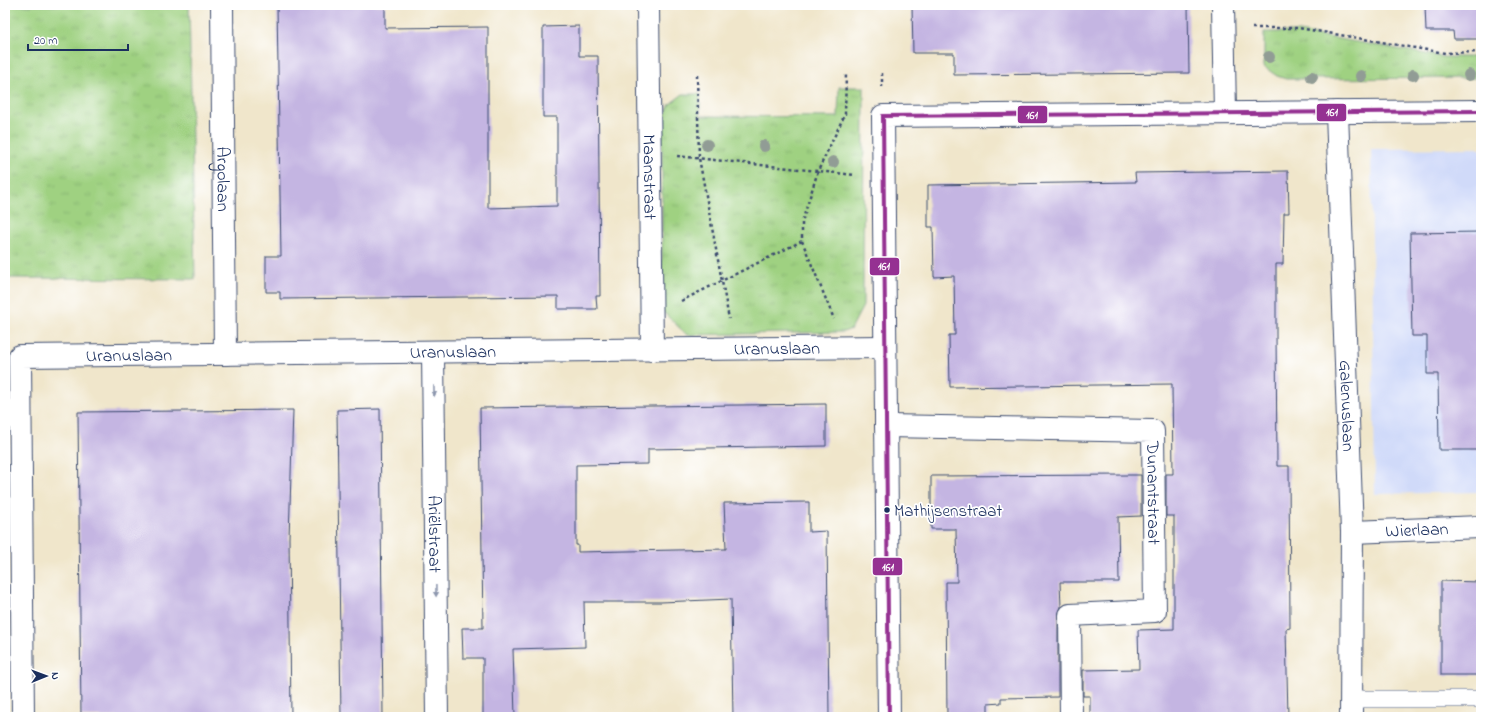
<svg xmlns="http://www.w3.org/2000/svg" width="1486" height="722" font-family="'Indie Flower',sans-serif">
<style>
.built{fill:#d0daf9}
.grass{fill:url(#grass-tufts);stroke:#5d8070}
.building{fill:#c4b5e2}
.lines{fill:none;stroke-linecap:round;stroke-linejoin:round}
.service-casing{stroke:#3b4a6e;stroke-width:18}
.minor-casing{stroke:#3b4a6e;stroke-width:24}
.tertiary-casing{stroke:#3b4a6e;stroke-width:24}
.path{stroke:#3b4a6e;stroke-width:2.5;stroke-dasharray:3 3;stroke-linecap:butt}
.service{stroke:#fff;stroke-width:17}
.minor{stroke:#fff;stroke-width:22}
.tertiary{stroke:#fff;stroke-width:22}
.bus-1-casing{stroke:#fff;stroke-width:7}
.bus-1{stroke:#953192;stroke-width:4}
.tree{fill:#919c95}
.oneway{fill:#8d97ae}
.bus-dot{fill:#1b2f5e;stroke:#fff;stroke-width:1.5}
.labels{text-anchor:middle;stroke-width:3.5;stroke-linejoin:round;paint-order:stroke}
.bus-label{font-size:17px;fill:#1b2f5e;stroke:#fff;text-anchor:start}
.street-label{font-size:18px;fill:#1b2f5e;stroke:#fff}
.line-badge{stroke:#fff;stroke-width:1.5}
.badge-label{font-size:11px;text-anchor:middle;font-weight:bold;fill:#fff}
</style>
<defs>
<pattern id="grass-tufts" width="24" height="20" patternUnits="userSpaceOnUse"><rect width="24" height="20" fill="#9fd181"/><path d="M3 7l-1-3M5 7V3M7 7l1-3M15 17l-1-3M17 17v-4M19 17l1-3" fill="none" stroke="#88b472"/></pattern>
</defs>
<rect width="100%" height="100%" fill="#fff"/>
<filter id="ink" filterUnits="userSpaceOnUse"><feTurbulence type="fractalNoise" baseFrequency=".025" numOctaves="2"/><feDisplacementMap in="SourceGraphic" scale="8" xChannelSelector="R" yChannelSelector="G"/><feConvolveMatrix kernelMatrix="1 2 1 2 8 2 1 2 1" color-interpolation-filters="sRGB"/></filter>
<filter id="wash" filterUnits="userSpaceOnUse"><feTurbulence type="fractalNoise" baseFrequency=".012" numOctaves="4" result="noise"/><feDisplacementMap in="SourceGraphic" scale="16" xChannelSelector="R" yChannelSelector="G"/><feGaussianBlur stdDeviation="0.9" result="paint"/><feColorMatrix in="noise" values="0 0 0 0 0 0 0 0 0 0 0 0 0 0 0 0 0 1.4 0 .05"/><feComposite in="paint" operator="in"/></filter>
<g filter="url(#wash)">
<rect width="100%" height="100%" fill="#f0e6cb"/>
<polygon class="built" points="1481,148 1481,492 1375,494 1371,149"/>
<g class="grass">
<polygon points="5,5 189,5 195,279 5,278"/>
<polygon points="1264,32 1299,32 1444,57 1481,57 1481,78 1286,79 1277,76 1264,67"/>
<polygon points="839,87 864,87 863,306 851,329 843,332 687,335 662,311 662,121 670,104 683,94 700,94 700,116 838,117"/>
</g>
<g id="blocks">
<g class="building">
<polygon points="277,5 385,5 385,28 488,27 488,208 557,206 557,117 543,117 543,27 579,26 579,56 598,56 600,296 596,296 597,309 558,309 558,296 280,299 280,292 266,292 266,256 281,256"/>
<polygon points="912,5 1188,5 1189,73 954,75 954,53 913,53"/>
<polygon points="1425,5 1481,5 1481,39 1454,39 1453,31 1426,31"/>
<polygon points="1288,171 1289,213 1284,213 1283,264 1276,264 1276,333 1277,466 1289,466 1290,628 1286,629 1288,717 1090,717 1090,696 1083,696 1083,670 1139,669 1138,630 1174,629 1174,516 1166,516 1166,474 1173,474 1172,384 950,387 949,335 955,335 954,276 934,277 933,227 928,227 928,185 1136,182 1135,173"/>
<polygon points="1481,232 1481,450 1439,450 1438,374 1427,374 1427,336 1412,336 1410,233"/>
<polygon points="826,404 826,446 648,449 648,464 576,465 576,545 578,545 578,552 726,549 724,503 809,502 809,532 827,531 829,717 733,717 731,599 661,602 584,602 585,647 513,649 515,717 483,717 483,658 463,658 462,628 483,628 480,408"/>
<polygon points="380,409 383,717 341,717 337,410"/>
<polygon points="293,410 289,538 291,717 81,717 78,412"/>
<polygon points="1128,475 1141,475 1141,516 1118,517 1119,582 1060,582 1061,607 1058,615 1058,697 1001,698 1001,703 988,704 988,717 947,717 946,582 957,582 956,529 931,529 931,476"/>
<polygon points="1441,581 1481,582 1481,675 1441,675"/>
</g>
</g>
</g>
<g filter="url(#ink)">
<use href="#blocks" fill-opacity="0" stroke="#3b4a6e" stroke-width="1"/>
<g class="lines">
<g class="service-casing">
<polyline id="service" points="1351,699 1481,699"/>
</g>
<g class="minor-casing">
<g id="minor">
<path id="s1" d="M222,5L225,354"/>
<path id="s2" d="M648,5L652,350"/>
<polyline points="1223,5 1225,113"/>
<path id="s3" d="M1337,112L1352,532L1351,717"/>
<path id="s4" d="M433,352L437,717"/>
<path id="s5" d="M886,426L1153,431L1155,611L1070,615L1071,717"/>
<path id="s6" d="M1352,532L1481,527"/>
<path id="s7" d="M23,717L20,356L885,347"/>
</g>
</g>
<g class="tertiary-casing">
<polyline id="tertiary" points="889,717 883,116 1481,111"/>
</g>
<g class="path">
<polyline points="1252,28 1299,28 1445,53 1481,52"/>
<polyline points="882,73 882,87"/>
<polyline points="697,75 699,158 729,319"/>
<polyline points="677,156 855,175"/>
<polyline points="802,241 834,319"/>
<polyline points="681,301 802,241 802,222 818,171 845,114 846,74"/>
</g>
<use href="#service" class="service"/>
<use href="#minor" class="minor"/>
<use href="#tertiary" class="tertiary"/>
<g class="bus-1-casing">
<g id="bus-1">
<polyline points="883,116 889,717"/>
<polyline points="883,116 1481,111"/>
</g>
</g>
<use href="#bus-1" class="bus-1"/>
</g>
<g class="tree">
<circle cx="1269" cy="57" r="6"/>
<circle cx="1413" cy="75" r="6"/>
<circle cx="1469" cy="75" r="6"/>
<circle cx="1361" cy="76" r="6"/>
<circle cx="1312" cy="77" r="6"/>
<circle cx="707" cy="145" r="6"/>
<circle cx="764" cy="146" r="6"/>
<circle cx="833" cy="162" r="6"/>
</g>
<defs><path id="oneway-solid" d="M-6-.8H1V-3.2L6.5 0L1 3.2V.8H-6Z"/></defs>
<g class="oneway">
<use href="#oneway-solid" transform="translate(434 391) rotate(89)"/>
<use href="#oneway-solid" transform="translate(436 591) rotate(89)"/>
</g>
</g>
<circle class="bus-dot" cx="887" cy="510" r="3.5"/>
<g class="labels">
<g class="bus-label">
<text x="894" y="516">Mathijsenstraat</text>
</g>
<g class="street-label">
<text dy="6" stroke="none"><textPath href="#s2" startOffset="172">Maanstraat</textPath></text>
<text dy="6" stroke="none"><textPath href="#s1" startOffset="174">Argolaan</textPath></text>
<text dy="6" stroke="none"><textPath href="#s7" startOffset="1118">Uranuslaan</textPath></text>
<text dy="6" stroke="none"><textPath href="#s7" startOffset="794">Uranuslaan</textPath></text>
<text dy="6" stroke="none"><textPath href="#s7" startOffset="470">Uranuslaan</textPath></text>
<text dy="6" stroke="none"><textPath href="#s3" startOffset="294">Galenuslaan</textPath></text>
<text dy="6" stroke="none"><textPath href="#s5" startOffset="329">Dunantstraat</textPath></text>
<text dy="6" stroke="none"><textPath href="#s6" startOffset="65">Wierlaan</textPath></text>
<text dy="6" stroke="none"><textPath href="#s4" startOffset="182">Ariëlstraat</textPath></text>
</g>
</g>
<g class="line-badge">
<rect x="1316" y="103" width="31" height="19" rx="4" fill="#953192"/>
<rect x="1017" y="105" width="31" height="19" rx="4" fill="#953192"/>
<rect x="869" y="257" width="31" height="19" rx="4" fill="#953192"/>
<rect x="872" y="557" width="31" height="19" rx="4" fill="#953192"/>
</g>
<g class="badge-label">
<text x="1332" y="116">161</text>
<text x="1032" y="119">161</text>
<text x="884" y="270">161</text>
<text x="888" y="571">161</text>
</g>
<rect width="1486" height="722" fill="none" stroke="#fff" stroke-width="20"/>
<g transform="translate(46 676) rotate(89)" stroke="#ffffff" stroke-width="3" paint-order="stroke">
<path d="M0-3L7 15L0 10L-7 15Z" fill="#1b2f5e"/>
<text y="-6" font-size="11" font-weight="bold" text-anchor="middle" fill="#1b2f5e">N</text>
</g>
<path d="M28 44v6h100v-6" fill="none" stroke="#1b2f5e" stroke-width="2"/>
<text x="34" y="44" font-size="12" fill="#1b2f5e" stroke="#ffffff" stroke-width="3" paint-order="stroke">20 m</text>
</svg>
